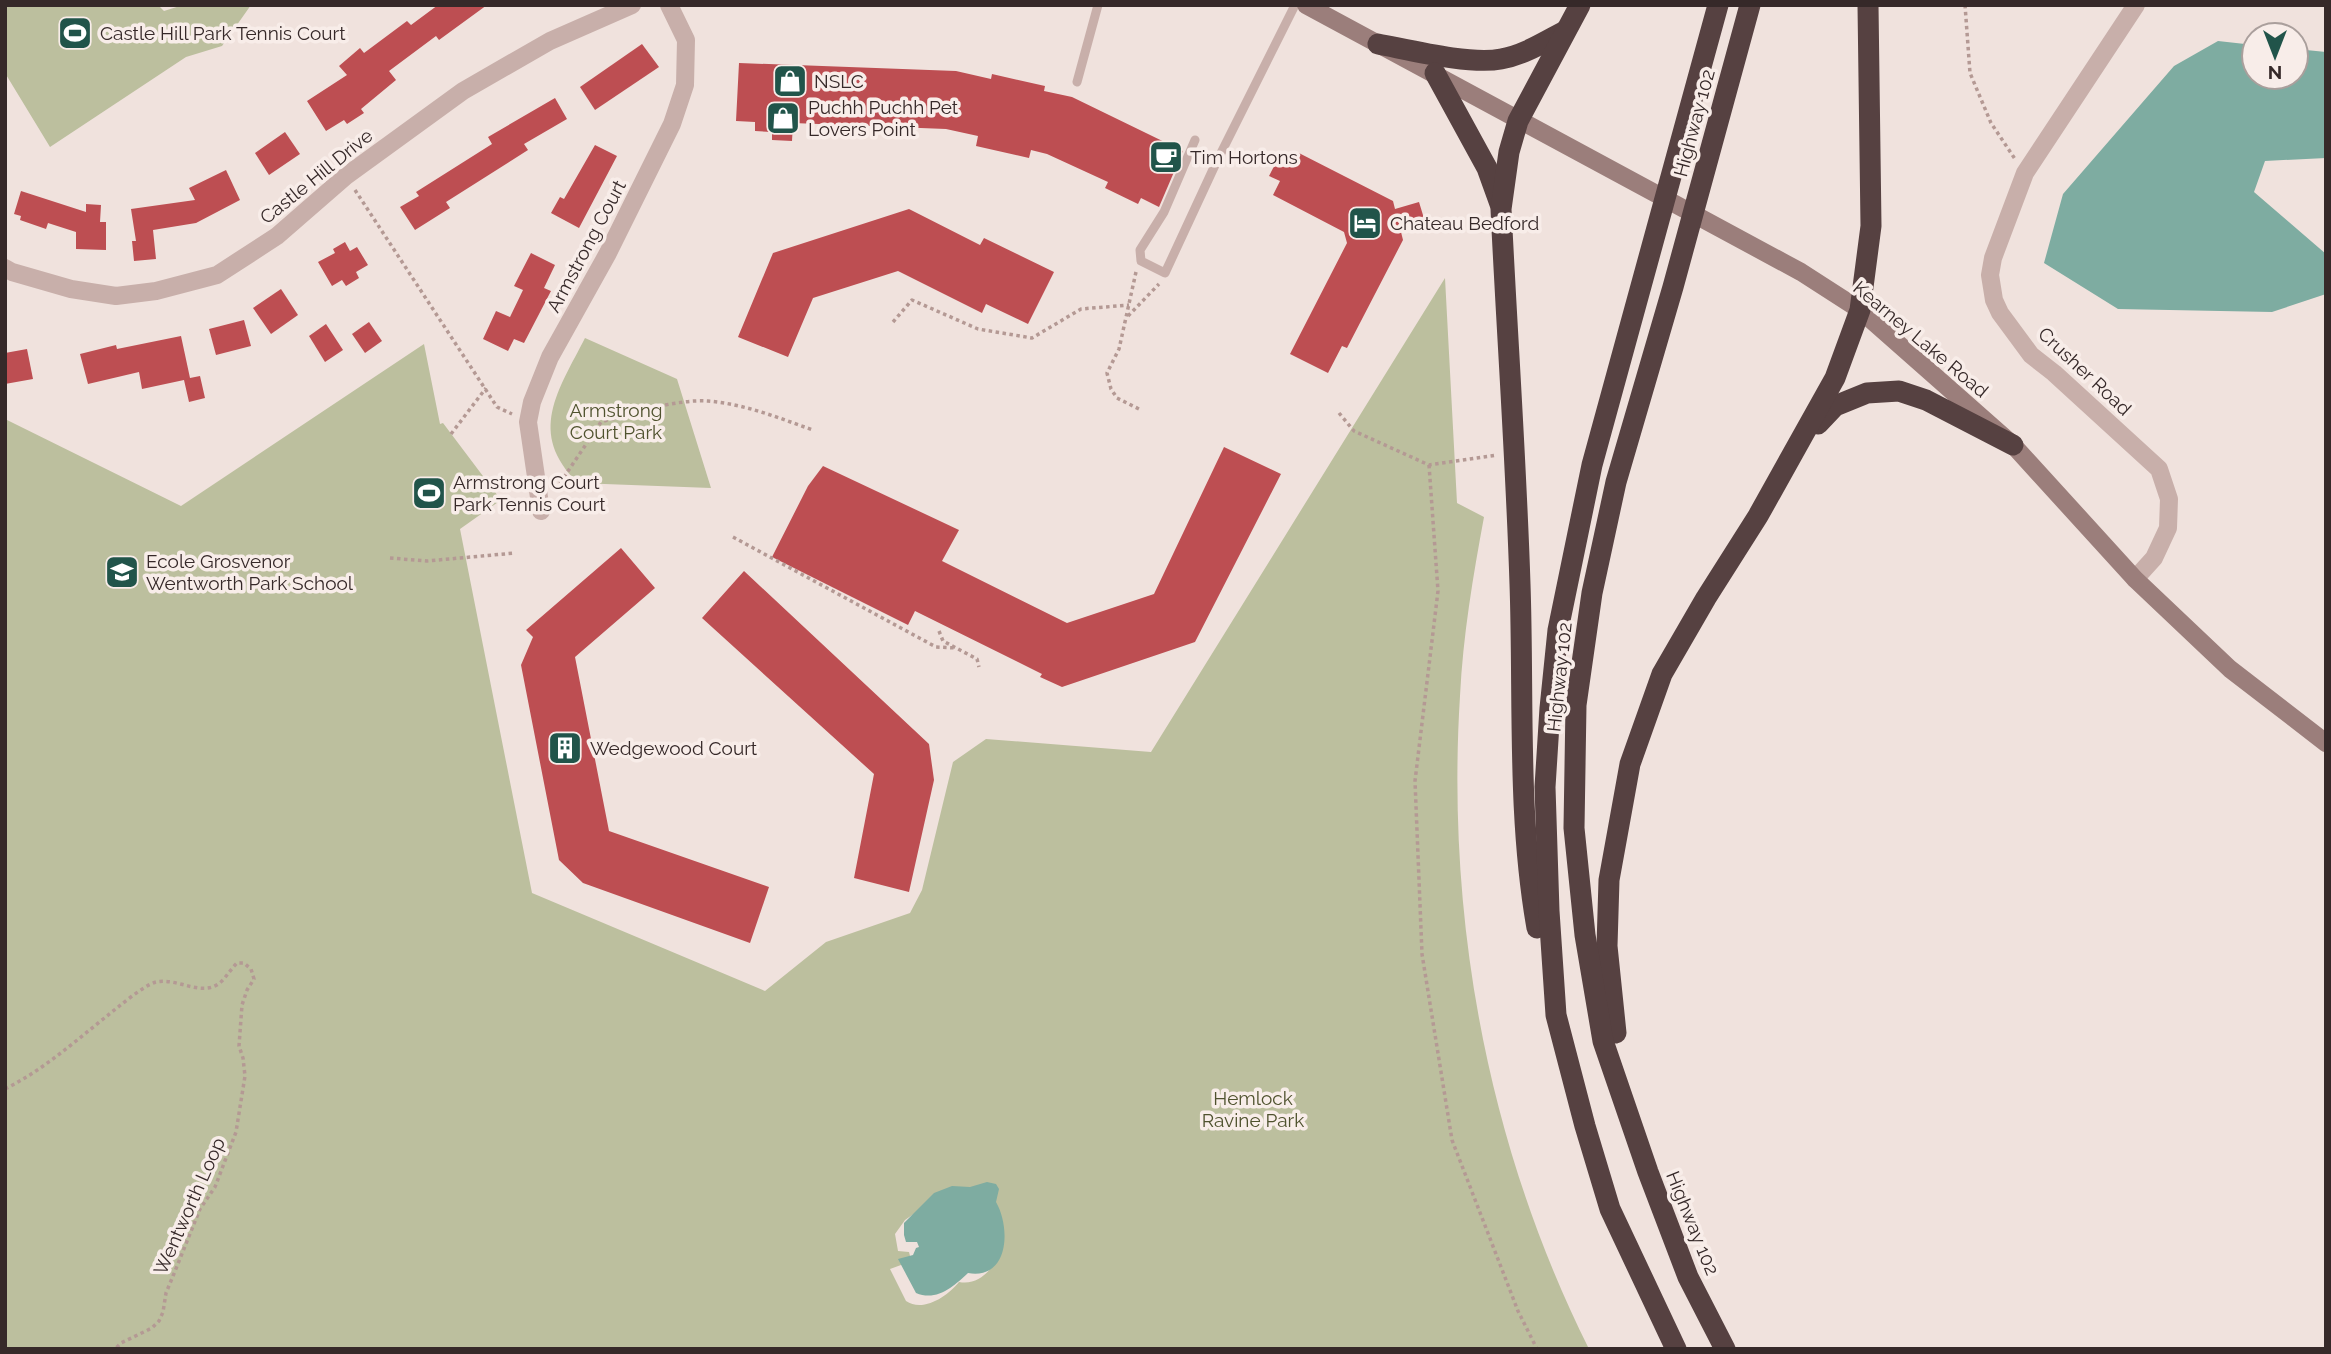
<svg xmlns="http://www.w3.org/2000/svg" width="2331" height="1354" font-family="Raleway,sans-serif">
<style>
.green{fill:#bcbf9e;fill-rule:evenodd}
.water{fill:#7eaca1}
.building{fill:#bd4e52}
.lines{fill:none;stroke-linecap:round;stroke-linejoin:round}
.path{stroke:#b49994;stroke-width:3.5;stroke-dasharray:3.5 3.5;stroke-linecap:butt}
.lane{stroke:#c8afaa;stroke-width:9}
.street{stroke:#c8afaa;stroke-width:18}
.secondary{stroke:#9b7e7b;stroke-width:18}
.highway{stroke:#564141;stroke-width:21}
.labels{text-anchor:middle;stroke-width:7;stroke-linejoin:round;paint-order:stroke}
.poi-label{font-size:19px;fill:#362929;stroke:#f8ede9;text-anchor:start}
.street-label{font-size:19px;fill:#362929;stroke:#f8ede9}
.park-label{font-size:19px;fill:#4f522e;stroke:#f8ede9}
</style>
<rect width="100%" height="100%" fill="#f0e2dd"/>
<g class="green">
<polygon points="5,5 158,5 164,11 183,5 251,5 222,46 186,57 50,147 5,73"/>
<path d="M1445,278L1457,503L1484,517C1473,576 1463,636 1460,696C1446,920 1488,1147 1589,1349H5V419L181,506L424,344L440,424L443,423L501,500L460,529L532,893L765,991L826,942L910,913L922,890L953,762L986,739L1151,752ZM918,1211L996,1262C986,1275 976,1285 959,1282C948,1296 923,1313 906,1301L890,1269L901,1265L910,1256L909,1252L898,1251L895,1234L905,1220Z"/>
<path d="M585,338L677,379L711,488L578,483C527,433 558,391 585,338Z"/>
</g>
<g class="water">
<polygon points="2218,41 2254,45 2254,77 2296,77 2296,49 2326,52 2326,158 2265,161 2254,192 2326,254 2326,294 2272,312 2118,309 2044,263 2063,194 2174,66"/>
<path d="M987,1182L996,1184L999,1189L996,1202C1011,1228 1009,1280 968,1273C954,1286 937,1302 916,1293L898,1259L913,1255L916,1248L919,1247L917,1242H906L904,1235V1223L934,1193L952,1186L970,1187Z"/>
</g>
<g class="building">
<polygon points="438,5 487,5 439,40 436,36 389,71 396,80 361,109 364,113 347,124 344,120 326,131 307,101 347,75 339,66 360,48 364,53 407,21 411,25"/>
<polygon points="642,44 659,67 595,110 580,87"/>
<polygon points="739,63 956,71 991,79 992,74 1045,86 1044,91 1072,97 1183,151 1159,207 1141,198 1138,204 1105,188 1108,182 1047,154 1031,150 1029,158 976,146 978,136 946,129 793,123 792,141 772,140 772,132 755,131 755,122 736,121"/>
<polygon points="555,98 567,119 524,144 528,150 446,202 450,208 415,230 400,207 419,196 416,192 492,144 488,137"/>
<polygon points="285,132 300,154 269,175 255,153"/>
<polygon points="595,145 617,156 579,228 551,213 560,197 564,199"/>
<polygon points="1295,151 1393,201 1395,209 1419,202 1426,225 1401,232 1403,240 1347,348 1342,346 1328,373 1290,354 1347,243 1344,232 1273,195 1280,181 1269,176 1281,153 1292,158"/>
<polygon points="226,170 240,200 196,223 153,230 156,259 134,261 132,241 136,241 131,209 195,200 189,188"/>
<polygon points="21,191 86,212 86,204 101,205 100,222 106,222 106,250 76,249 76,232 48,223 46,229 20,220 21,216 14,214"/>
<polygon points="909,209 980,245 984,238 1054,272 1028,324 986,304 982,313 898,271 813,298 788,357 738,337 773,253"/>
<polygon points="345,242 350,251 357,247 368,265 356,272 359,278 346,286 342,280 332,286 318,262 335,253 333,249"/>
<polygon points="531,253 555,265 544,288 551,291 524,343 514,339 508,351 483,339 496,311 510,317 523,290 514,286"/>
<polygon points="281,289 298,315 271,334 253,308"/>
<polygon points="244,320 251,346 216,355 209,329"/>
<polygon points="369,322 382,341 365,353 352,334"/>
<polygon points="326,324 343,350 325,362 309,336"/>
<polygon points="181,336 190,378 200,376 205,398 189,402 184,380 142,389 139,372 88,384 80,354 116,345 117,349"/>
<polygon points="27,349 33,379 5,384 5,353"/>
<polygon points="1224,447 1281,474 1195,642 1062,687 1040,677 1042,674 915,611 908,625 772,557 808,486 823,466 959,530 942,561 1067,623 1154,594"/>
<polygon points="621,548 655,588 575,657 609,831 769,887 750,943 583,883 559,860 521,665 533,637 526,630"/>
<polygon points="744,571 929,744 934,780 909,892 854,878 874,774 702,618"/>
</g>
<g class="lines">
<g class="path">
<polyline points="1965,5 1970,73 1991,123 2015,159"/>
<polyline points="355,190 497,407 512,414"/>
<polyline points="1136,272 1119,349 1107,373 1111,389 1117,398 1141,410"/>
<polyline points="1128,316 1159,284"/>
<polyline points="893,322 912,300 978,329 1032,338 1081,309 1129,305"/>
<polyline points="1339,413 1354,431 1429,465 1497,455"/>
<polyline points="451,434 486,388"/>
<polyline points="1429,465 1438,591 1415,781 1422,954 1452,1140 1518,1311 1537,1349"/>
<path d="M556,489L601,422C633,413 676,399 708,401C745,404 779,418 813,430"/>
<polyline points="733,537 936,647 957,648"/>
<polyline points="390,558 427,561 515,553"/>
<polyline points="939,631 943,641 977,659 979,667"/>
<path d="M5,1089C43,1070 73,1043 107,1016C117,1008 144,985 156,982C179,977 204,1000 223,980C228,974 232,968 237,963H244L251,969L254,979L247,990L242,1005L239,1046L243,1058L245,1076L236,1132L215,1187L200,1209L173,1276L166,1293L163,1312L159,1321L152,1328L121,1343L115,1349"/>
</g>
<g class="lane">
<polyline points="1077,82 1098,5"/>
<polyline points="1195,140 1164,212 1140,250 1141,261 1165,273 1216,163 1295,5"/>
</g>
<g class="street">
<polyline points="5,268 12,272 71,289 116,296 156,291 217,275 277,236 346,176 463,91 550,41 632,5"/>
<polyline points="541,511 528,422 532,402 550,357 608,253 672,124 685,85 686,40 669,5"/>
<polyline points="2135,579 2154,558 2168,528 2169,499 2159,469 2054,373 2031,355 2000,313 1994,300 1990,275 1993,258 2025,173 2136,5"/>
</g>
<polyline class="secondary" points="1306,5 1801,272 1860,310 2013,445 2135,579 2230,669 2326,743"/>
<g class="highway">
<path d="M1378,44C1410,50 1470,65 1501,59C1524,55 1544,42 1565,31"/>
<polyline points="1435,73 1487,168 1500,204"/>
<polyline points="1818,424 1835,406 1867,393 1899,391 1926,400 2013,445"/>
<path d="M1537,928C1517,814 1524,699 1520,584C1516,459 1507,334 1501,209L1509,152L1518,121L1580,5"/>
<polyline points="1616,1033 1607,946 1609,880 1630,764 1662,674 1706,598 1758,516 1835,378 1860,310 1871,226 1868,5"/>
<polyline points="1676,1349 1610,1209 1585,1126 1556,1015 1549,911 1545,787 1550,708 1558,630 1592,465 1718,5"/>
<polyline points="1725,1349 1688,1277 1648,1172 1603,1041 1585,935 1574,828 1576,705 1592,593 1616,482 1673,287 1750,5"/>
</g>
</g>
<defs>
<g id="stadium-square" transform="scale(1.75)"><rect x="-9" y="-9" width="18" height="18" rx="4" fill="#21544a" stroke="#f8ede9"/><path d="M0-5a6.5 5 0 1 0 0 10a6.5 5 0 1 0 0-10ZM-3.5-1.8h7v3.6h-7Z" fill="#fff"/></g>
<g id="shop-square" transform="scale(1.75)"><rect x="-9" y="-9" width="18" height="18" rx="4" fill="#21544a" stroke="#f8ede9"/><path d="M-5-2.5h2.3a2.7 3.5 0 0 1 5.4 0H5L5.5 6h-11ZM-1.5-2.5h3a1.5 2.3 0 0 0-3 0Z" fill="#fff"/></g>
<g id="cafe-square" transform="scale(1.75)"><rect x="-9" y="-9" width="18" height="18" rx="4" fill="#21544a" stroke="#f8ede9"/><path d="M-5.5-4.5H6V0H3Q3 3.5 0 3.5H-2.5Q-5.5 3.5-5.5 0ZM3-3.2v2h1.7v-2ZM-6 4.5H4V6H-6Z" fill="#fff"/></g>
<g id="hotel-square" transform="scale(1.75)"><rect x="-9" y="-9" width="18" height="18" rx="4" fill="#21544a" stroke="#f8ede9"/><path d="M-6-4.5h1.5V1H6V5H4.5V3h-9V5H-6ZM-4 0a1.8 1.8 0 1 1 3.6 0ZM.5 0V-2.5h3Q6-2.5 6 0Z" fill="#fff"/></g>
<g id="school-square" transform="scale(1.75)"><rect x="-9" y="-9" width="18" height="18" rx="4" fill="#21544a" stroke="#f8ede9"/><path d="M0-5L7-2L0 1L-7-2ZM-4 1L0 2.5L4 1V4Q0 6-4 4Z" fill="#fff"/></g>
<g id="building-square" transform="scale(1.75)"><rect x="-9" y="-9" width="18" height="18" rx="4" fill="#21544a" stroke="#f8ede9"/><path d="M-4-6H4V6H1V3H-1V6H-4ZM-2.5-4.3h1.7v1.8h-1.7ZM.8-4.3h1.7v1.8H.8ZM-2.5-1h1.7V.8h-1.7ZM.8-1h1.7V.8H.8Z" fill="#fff"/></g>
</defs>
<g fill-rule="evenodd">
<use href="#stadium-square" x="75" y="33"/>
<use href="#shop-square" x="790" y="81"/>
<use href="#shop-square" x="783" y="118"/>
<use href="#cafe-square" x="1166" y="157"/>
<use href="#hotel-square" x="1365" y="223"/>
<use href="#stadium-square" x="429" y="493"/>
<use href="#school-square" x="122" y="572"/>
<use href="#building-square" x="565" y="748"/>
</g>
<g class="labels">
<g class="poi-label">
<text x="100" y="40">Castle Hill Park Tennis Court</text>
<text x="814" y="88">NSLC</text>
<text x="808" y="114">Puchh Puchh Pet<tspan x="808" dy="22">Lovers Point</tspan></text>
<text x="1190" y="164">Tim Hortons</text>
<text x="1390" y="230">Chateau Bedford</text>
<text x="453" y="489">Armstrong Court<tspan x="453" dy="22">Park Tennis Court</tspan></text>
<text x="146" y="568">Ecole Grosvenor<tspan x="146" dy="22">Wentworth Park School</tspan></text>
<text x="590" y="755">Wedgewood Court</text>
</g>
<g class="street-label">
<text transform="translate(1694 123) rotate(-75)" y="7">Highway 102</text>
<text transform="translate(316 176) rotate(-39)" y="7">Castle Hill Drive</text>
<text transform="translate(586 246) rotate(-62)" y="7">Armstrong Court</text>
<text transform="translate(1921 339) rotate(40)" y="7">Kearney Lake Road</text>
<text transform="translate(2085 371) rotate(43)" y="7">Crusher Road</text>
<text transform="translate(1559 677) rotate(-84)" y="7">Highway 102</text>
<text transform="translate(189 1206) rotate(-66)" y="7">Wentworth Loop</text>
<text transform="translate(1693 1223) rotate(68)" y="7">Highway 102</text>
</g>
<g class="park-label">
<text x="616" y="417">Armstrong<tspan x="616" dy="22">Court Park</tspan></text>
<text x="1253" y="1105">Hemlock<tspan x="1253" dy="22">Ravine Park</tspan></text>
</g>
</g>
<rect width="2331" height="1354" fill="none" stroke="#362929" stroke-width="14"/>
<g transform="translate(2275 56) rotate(180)"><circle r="33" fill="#f8ede9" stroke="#aa9f9c" stroke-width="2"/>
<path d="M0-5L12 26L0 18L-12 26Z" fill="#21544a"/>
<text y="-10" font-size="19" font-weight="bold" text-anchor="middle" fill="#362929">N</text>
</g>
</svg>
